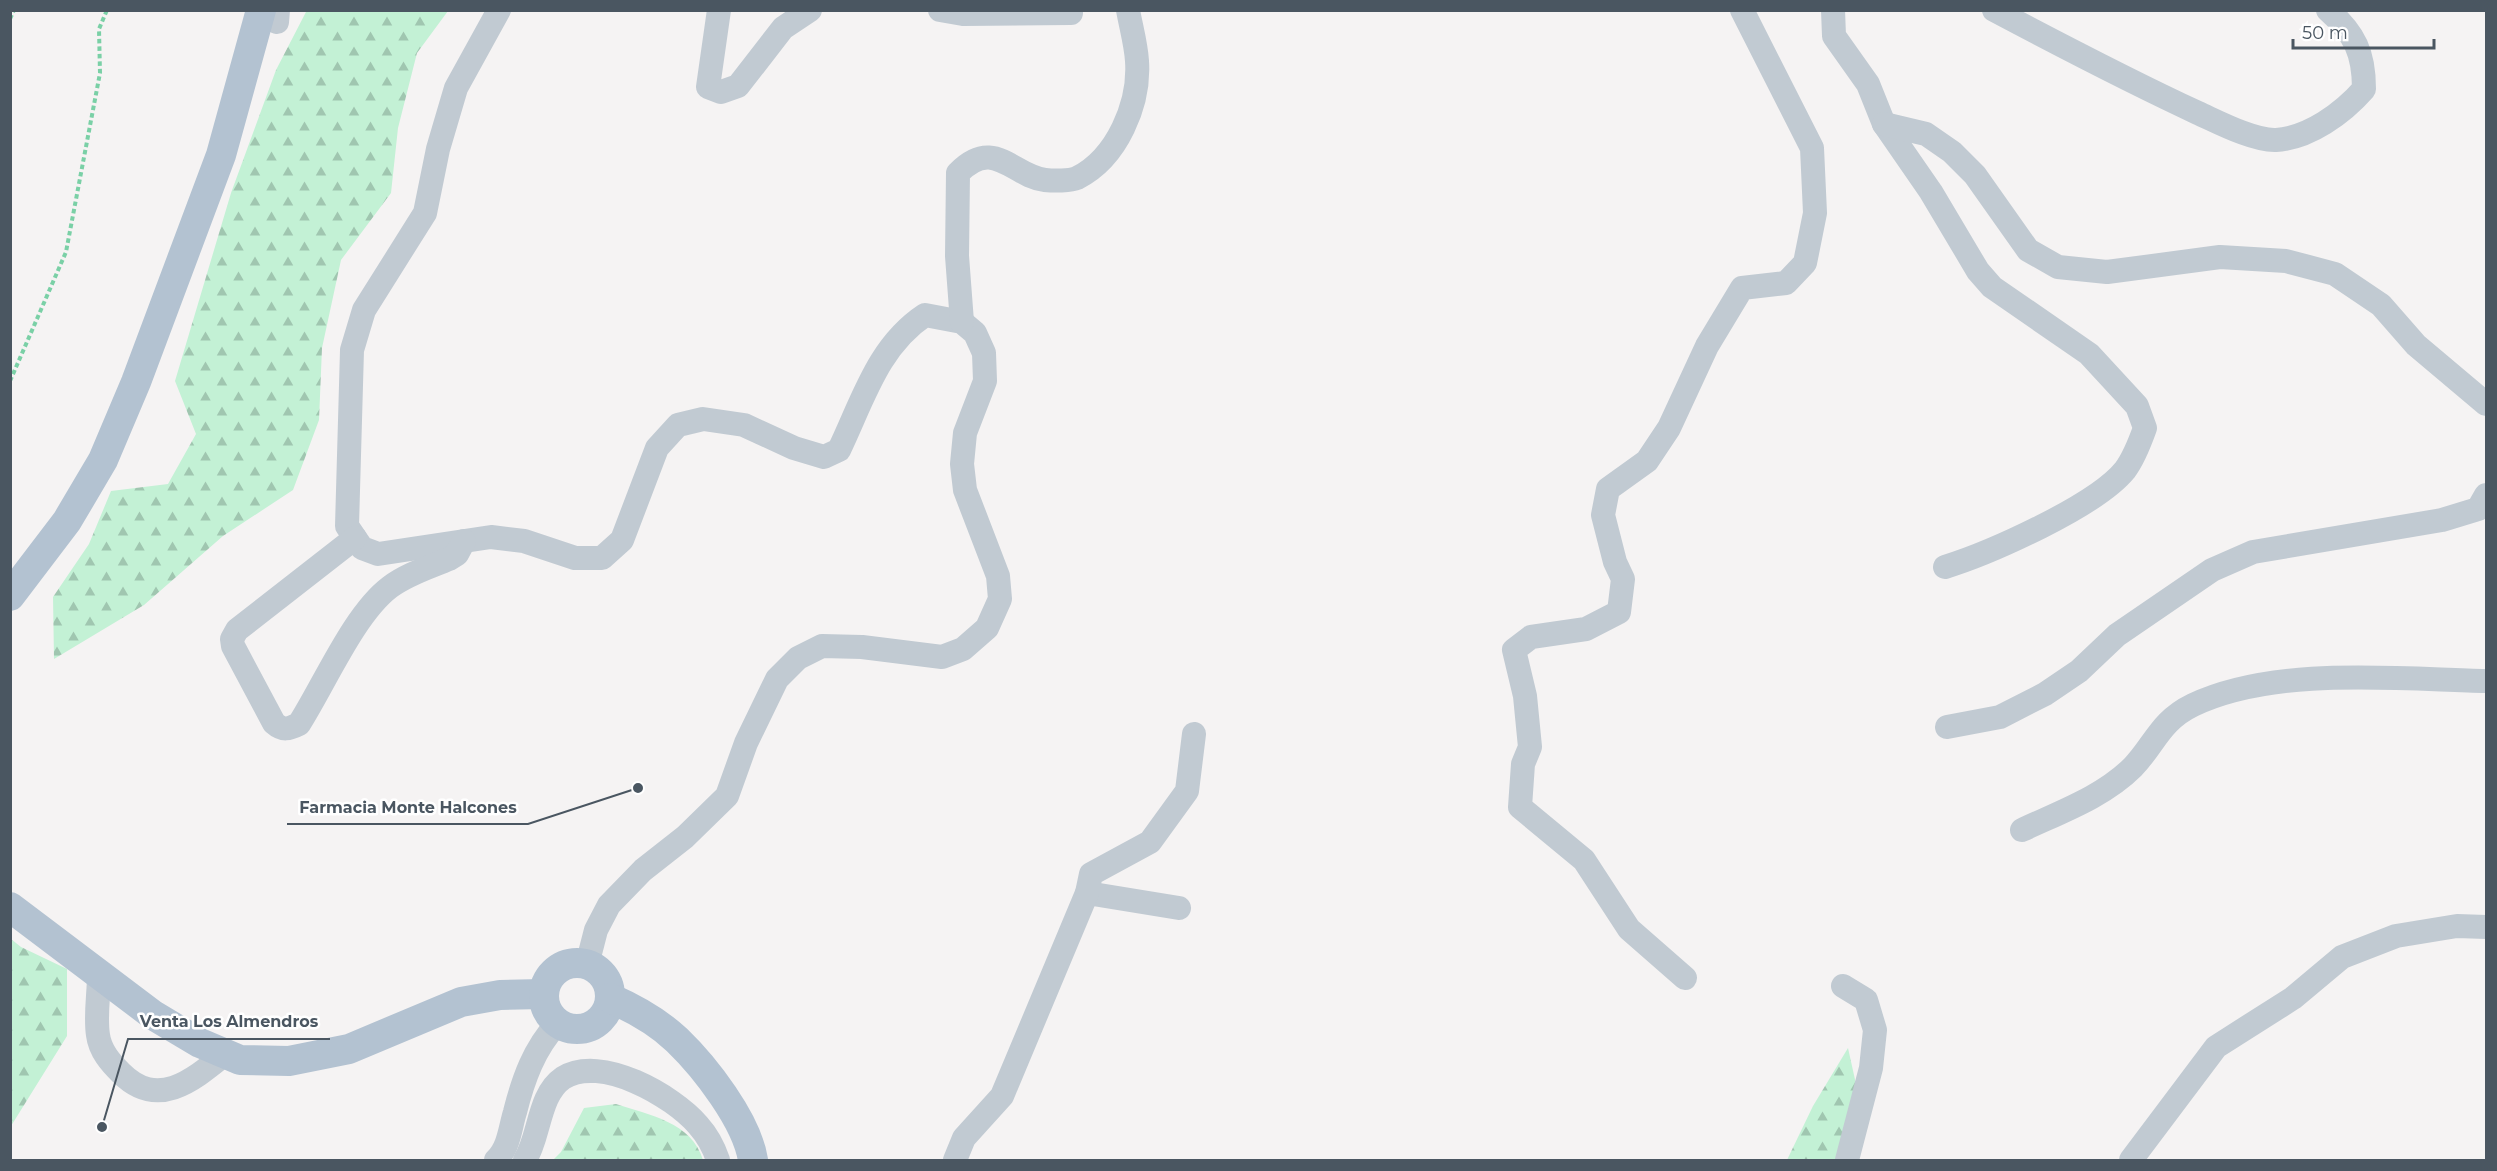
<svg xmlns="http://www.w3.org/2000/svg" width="2497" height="1171" font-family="Montserrat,sans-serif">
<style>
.forest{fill:url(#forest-firs)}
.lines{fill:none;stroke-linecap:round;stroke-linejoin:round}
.path{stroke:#7ad0a6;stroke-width:4;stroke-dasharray:4.5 3;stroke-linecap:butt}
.minor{stroke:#c1cad2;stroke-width:24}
.major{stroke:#b3c2d1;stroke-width:30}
.leader{fill:none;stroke:#4a5661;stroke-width:2}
.callout-dot{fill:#4a5661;stroke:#fff;stroke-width:2}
.callout-label{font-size:16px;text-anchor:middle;font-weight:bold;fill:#4a5661;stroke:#fff;stroke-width:5;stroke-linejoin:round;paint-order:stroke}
</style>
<defs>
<pattern id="forest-firs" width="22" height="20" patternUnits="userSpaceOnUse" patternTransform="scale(1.5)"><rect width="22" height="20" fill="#c3f1d5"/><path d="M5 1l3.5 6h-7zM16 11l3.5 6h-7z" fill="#a0c6b0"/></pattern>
</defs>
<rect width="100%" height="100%" fill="#f5f3f3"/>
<g class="forest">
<polygon points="307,10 448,11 417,53 398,128 391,193 341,260 322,348 319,420 293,490 223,536 144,605 54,659 53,597 89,544 111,491 168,484 196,434 175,381 231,193 276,70"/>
<polygon points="11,939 21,947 67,969 67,1036 11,1126"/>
<polygon points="1848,1048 1856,1084 1837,1160 1787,1160 1813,1106"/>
<path d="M616,1104C649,1115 692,1122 703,1160H553L561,1152L584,1108Z"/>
</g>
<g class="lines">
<g class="path">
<polyline points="10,19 14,10"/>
<polyline points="10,381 66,252 100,73 99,29 107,10"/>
</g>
<g class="minor">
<path d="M499,10L456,88L438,149L425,213L364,310L352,350L347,526L362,548L378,554L491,537L524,541L575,558H602L622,540L657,448L678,425L703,419L744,425L794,448L824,457L839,450C863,400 878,346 925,315L962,322L975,333L984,353L985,381L965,433L962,464L965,490L998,576L1000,599L987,628L963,649L942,657L862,647L822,646L798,658L777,679L746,743L727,796L685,837L643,870L609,905L596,930L587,965"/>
<polyline points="719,10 708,87 721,92 738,86 783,28 810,10"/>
<polyline points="940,10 963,14 1071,13"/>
<path d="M1833,10L1834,36L1868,84L1884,124L1931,192L1978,271L1992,287L2089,354L2137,406L2145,428C2140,442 2134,458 2125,470C2096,506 1990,553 1945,567"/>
<path d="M1994,10C2062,46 2129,81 2198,113C2218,122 2254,141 2276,140C2309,138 2343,113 2364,89C2364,53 2355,34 2328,10"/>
<polyline points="277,22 278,10"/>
<polyline points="1884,124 1926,134 1952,152 1975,175 2028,250 2058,267 2107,272 2220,257 2286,261 2335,274 2381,305 2416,345 2486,404"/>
<path d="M962,322L957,256L958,173C994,136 1012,176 1045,180C1054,181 1070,181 1077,178C1117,158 1140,104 1137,61C1136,44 1131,27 1128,10"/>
<path d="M355,538L237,630L232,639L233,646L274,723C283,731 289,729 299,724C324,685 354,614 390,587C407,574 430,567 449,559L457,554L464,541"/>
<polyline points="1947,727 2000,717 2045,694 2079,671 2117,635 2212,570 2253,552 2442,520 2478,509 2486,495"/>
<path d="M2022,830C2060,812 2103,797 2133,767C2155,744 2160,721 2193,705C2275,666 2397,679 2486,681"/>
<polyline points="1087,893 1179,908"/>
<path d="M99,975C99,994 95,1016 98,1035C100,1051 111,1063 121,1073C158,1110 193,1080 225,1054"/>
<polyline points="1685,978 1629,929 1584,860 1520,807 1523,764 1530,747 1525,696 1514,650 1531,637 1586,629 1619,612 1623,579 1615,562 1603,515 1608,489 1647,461 1669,428 1707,346 1742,288 1786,283 1805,263 1815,213 1812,148 1742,10"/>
<polyline points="1843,986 1866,1000 1875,1030 1871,1068 1847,1160"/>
<path d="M496,1160C509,1148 510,1128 515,1112C523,1080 534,1048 558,1023"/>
<path d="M525,1160C540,1137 538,1095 563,1078C601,1054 673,1096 698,1125C707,1135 714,1148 718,1160"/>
<polyline points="955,1160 964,1138 1002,1096 1087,893 1091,874 1150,842 1187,791 1194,734"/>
<polyline points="2131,1160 2216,1047 2293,998 2342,957 2396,936 2457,926 2486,927"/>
</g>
<g class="major">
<polyline points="10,596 67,521 103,460 136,382 221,155 261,10"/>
<polyline points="10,907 153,1015 200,1043 240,1060 289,1061 349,1049 461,1002 500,995 543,994"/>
<circle cx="577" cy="996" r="33"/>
<path d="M610,998C633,1008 658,1022 677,1040C705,1067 747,1121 753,1160"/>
</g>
</g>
<path class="leader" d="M638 788L528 824H287M102 1127L128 1039H330"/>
<g class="callout-dot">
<circle cx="638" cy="788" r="6"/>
<circle cx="102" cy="1127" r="6"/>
</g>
<g class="callout-label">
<text x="408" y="813">Farmacia Monte Halcones</text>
<text x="229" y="1027">Venta Los Almendros</text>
</g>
<rect width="2497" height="1171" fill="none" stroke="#4a5661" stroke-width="24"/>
<path d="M2293 39v9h141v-9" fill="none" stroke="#4a5661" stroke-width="3"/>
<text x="2302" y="39" font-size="18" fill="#4a5661" stroke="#ffffff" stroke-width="4.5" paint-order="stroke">50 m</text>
</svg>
